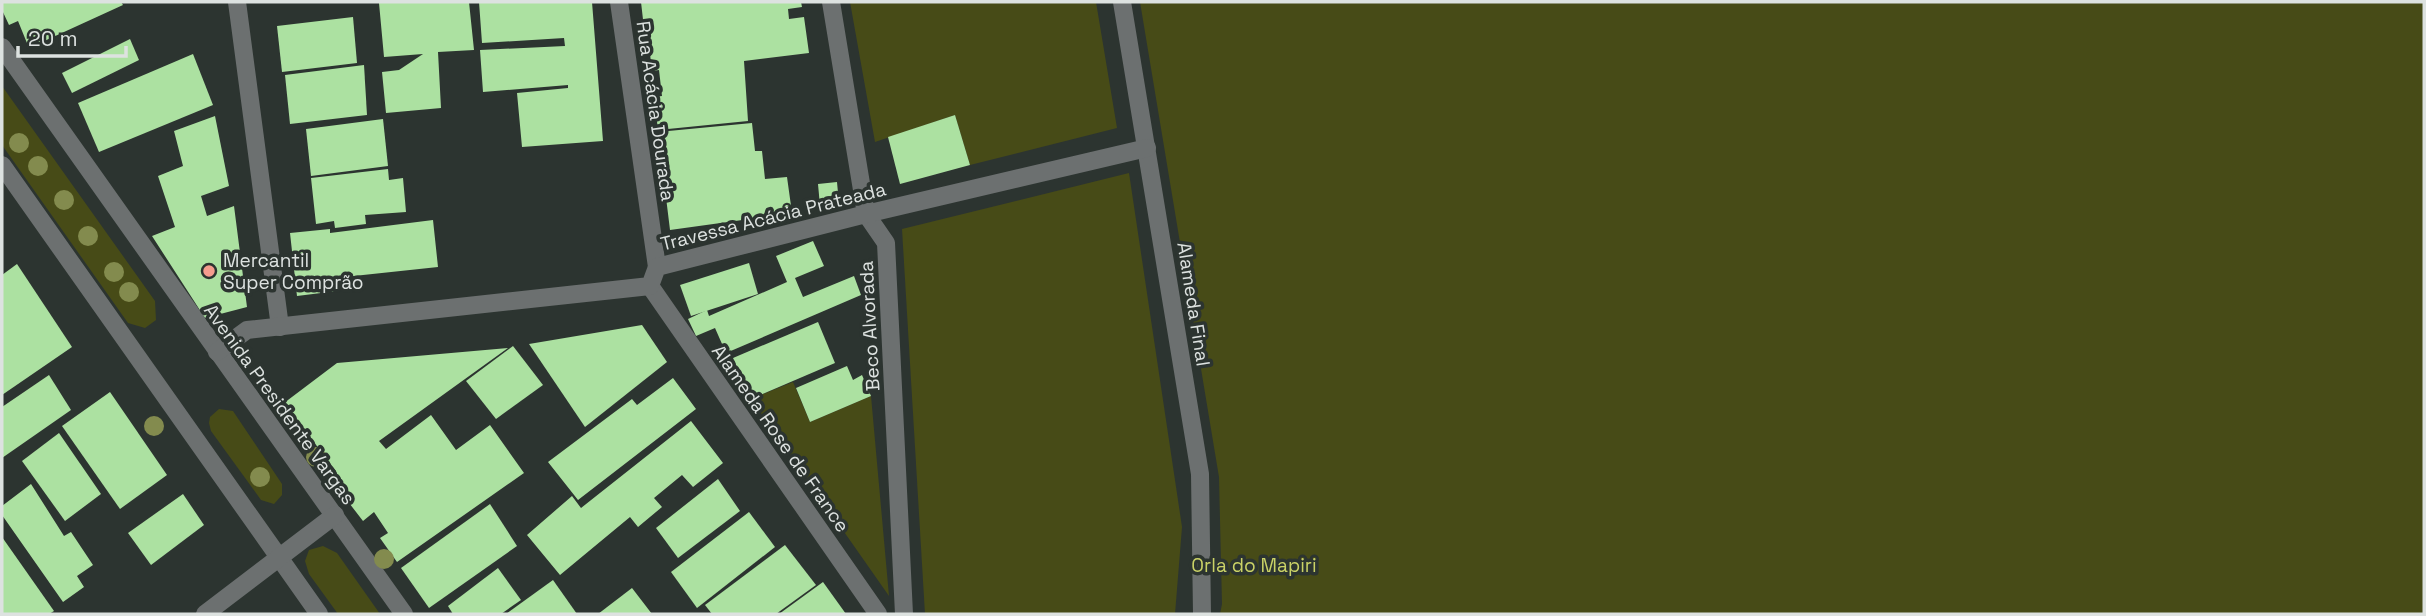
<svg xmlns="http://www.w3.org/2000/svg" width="2426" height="616" font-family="'Space Grotesk',sans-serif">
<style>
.green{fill:#474b17}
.building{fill:#ace1a1}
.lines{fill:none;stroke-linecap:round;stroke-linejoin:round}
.minor{stroke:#6c7070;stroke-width:18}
.tree{fill:#838b4e}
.poi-dot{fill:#f59d8e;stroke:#2c3430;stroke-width:2.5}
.labels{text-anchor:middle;stroke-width:7;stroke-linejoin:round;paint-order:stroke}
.street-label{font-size:19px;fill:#dde2e0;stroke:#2c3430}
.poi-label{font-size:19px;fill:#dde2e0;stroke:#2c3430;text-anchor:start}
.park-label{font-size:19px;fill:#cad266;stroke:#2c3430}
</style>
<rect width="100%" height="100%" fill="#2c3430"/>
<g class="green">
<polygon points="850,2 1096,2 1117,128 970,165 955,115 875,142"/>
<polygon points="1140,2 2424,2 2424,614 1220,614 1222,604 1219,477"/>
<polygon points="2,86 155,301 156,320 145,328 128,323 2,145"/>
<polygon points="1129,173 1182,527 1175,614 925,614 902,229"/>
<polygon points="793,382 810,422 871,396 889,596 751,399"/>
<polygon points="219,409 233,411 282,484 282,495 274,504 261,500 211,431 209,423 210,417"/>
<polygon points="323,546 337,553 380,614 338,614 309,574 305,561 309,550"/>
</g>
<g class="building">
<polygon points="2,2 121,2 123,5 29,48 18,21 9,25 2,10"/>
<polygon points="394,2 469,2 474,50 438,52 441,108 386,113 382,72 399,70 423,54 384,57 379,3"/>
<polygon points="479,2 592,2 603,141 522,147 517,93 568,88 568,85 483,92 480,50 565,46 564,38 482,43"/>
<polygon points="641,2 801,2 802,7 788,9 789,19 804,17 809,53 744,61 748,121 658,130 654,97 662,96 659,70 652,71 648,37 645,37"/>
<polygon points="353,17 357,63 282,72 277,26"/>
<polygon points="130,39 139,60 72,93 62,73"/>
<polygon points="193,54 213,105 99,152 78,103"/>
<polygon points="364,65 367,115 290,124 285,75"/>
<polygon points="955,115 970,165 900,184 888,137"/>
<polygon points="215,116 229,186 201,196 207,216 234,206 247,307 205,318 152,236 175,227 158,176 183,166 174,131"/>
<polygon points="383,119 388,166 311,176 306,129"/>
<polygon points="752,123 755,151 762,151 765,179 787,177 792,213 670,230 658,132"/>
<polygon points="388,169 389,180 403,178 406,212 365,215 366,224 335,228 334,221 316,224 311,178"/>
<polygon points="837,182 839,204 820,206 818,184"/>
<polygon points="433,220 438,267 335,278 337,291 297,296 290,233 330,229 330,233"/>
<polygon points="813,241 824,266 795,278 803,297 854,276 861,295 726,353 715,328 696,336 688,319 707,310 709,316 787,282 776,256"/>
<polygon points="749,263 758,294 691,316 680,285"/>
<polygon points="17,264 72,347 2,395 2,275"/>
<polygon points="818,322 835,363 751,399 733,358"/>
<polygon points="642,325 667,362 585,427 529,344"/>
<polygon points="513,346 543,385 496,419 466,381"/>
<polygon points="508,348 379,441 386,449 431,415 456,450 490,425 524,473 397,562 380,538 388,533 374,512 363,521 329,477 336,471 284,403 337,363"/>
<polygon points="847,366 853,380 862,375 871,396 810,422 796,388"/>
<polygon points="49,375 71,410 2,458 2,407"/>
<polygon points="673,378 696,409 578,500 548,462 632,399 637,405"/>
<polygon points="110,392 167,475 120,509 62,426"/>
<polygon points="691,421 723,463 693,487 682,475 654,498 662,507 638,527 630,517 560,575 527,535 572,496 581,508"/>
<polygon points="59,433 101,494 65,521 22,461"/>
<polygon points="718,479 740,511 678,558 656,528"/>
<polygon points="31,484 64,536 71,532 93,565 77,576 84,587 63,602 2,515 2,506"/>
<polygon points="183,494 204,525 151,565 128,533"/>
<polygon points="490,504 517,546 429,608 401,568"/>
<polygon points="749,512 775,547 697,608 671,572"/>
<polygon points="2,537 54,611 49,614 2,614"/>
<polygon points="785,545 816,585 776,614 712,614 705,605"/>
<polygon points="498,568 521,600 501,614 453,614 448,606"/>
<polygon points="553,580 577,614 506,614"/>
<polygon points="823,582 846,614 779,614"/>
<polygon points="632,588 652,614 598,614"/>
</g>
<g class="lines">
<g class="minor">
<polyline points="237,2 280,327"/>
<polyline points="619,2 657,267"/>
<polyline points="831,2 866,214 886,243 904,614"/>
<polyline points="1122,2 1200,474 1202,614"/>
<polyline points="2,47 404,614"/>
<polyline points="2,165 319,614"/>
<polyline points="650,286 878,614"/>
<polyline points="217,352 247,330 650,286 657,267 866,214 1147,148"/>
<polyline points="205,614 335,515"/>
</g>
</g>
<g class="tree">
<circle cx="19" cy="143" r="10"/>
<circle cx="38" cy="166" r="10"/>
<circle cx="64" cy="200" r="10"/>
<circle cx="88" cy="236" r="10"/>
<circle cx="114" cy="272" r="10"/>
<circle cx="129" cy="292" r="10"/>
<circle cx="154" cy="426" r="10"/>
<circle cx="316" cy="457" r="10"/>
<circle cx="260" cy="477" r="10"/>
<circle cx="384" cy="559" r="10"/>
</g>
<circle class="poi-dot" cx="209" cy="271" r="7"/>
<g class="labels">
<g class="street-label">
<text transform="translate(656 111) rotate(82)" y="7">Rua Acácia Dourada</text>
<text transform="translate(773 216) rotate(-14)" y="7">Travessa Acácia Prateada</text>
<text transform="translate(1194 304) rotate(81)" y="7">Alameda Final</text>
<text transform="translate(869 326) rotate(-93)" y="7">Beco Alvorada</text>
<text transform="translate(280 404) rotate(54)" y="7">Avenida Presidente Vargas</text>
<text transform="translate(781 438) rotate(55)" y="7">Alameda Rose de France</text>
</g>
<g class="poi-label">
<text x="223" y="267">Mercantil<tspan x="223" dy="22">Super Comprão</tspan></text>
</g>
<g class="park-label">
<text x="1254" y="572">Orla do Mapiri</text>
</g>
</g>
<rect width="2426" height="616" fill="none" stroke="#dde2e0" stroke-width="7"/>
<path d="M18 46v10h108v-10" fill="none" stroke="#dde2e0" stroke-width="3.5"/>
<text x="28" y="46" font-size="21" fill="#dde2e0" stroke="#2c3430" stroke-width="5" paint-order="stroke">20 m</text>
</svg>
